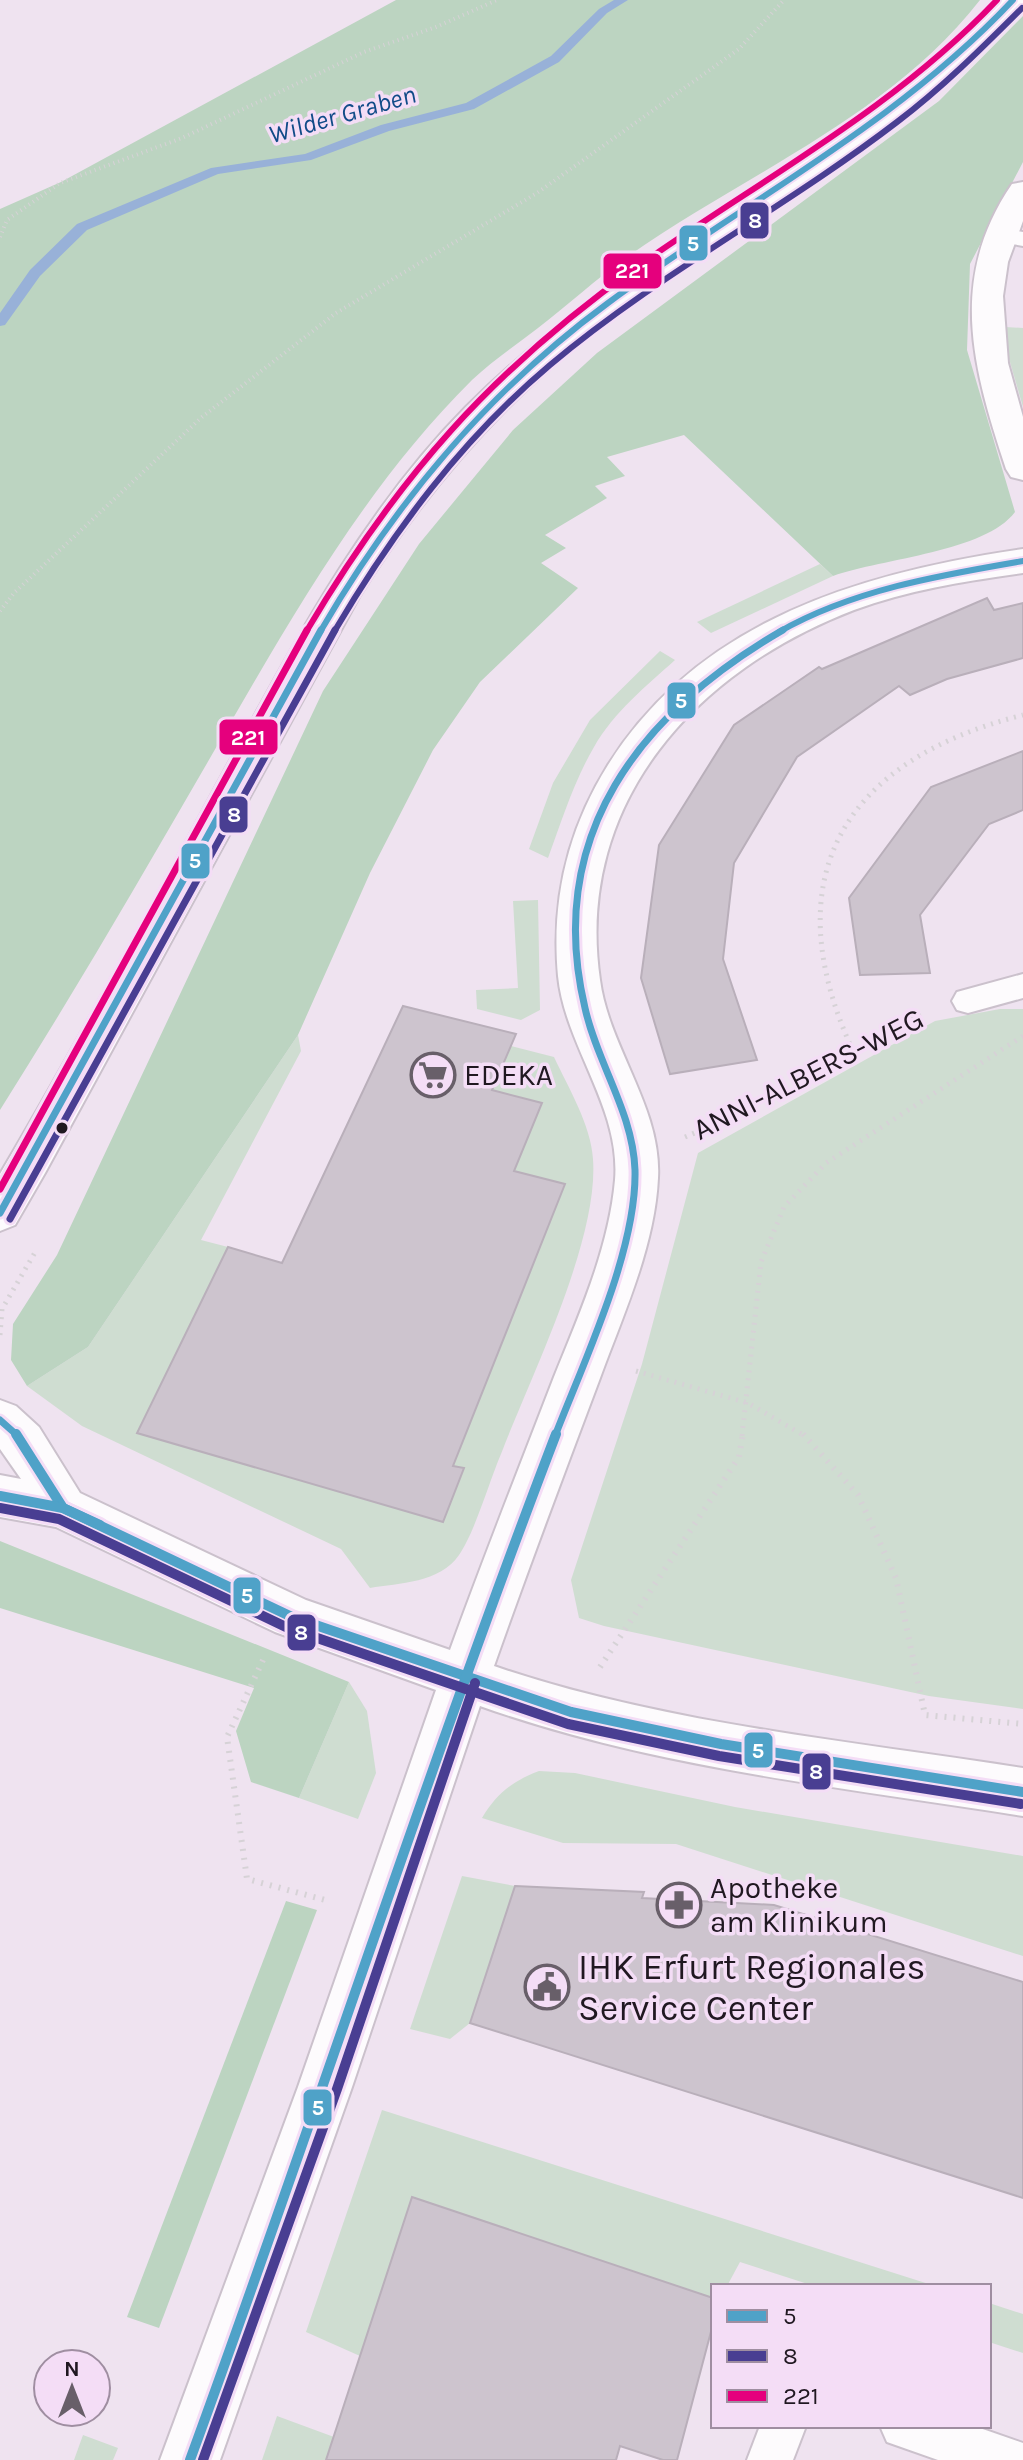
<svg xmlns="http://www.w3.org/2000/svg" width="1023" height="2460" font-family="Karla,sans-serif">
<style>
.green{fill:#cfddd1}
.forest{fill:#bcd4c1}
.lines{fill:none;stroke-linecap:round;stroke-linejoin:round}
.stream{fill:#98b1d8;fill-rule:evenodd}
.building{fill:#cdc4ce;stroke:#b9afba;stroke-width:2}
.service-casing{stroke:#cbc1cc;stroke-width:4}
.minor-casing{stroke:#cbc1cc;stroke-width:4}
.secondary-casing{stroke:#cbc1cc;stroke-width:4}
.path-far2{stroke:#d6d2d6;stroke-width:4;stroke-dasharray:1 4;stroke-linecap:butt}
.path-far1{stroke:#d6d2d6;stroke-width:5;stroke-dasharray:2 6;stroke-linecap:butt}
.path{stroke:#d6d2d6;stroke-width:6;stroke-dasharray:2 7;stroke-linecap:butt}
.service{fill:#fdfbfd;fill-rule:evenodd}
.minor{fill:#fdfbfd;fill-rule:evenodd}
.secondary{fill:#fdfbfd;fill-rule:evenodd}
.bus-1-far2-casing{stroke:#f4ddf6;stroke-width:10}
.bus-1-far1-casing{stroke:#f4ddf6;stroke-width:13}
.bus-1-casing{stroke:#f4ddf6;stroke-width:16}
.bus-2-far2-casing{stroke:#f4ddf6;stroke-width:10}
.bus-2-far1-casing{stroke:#f4ddf6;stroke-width:13}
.bus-2-casing{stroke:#f4ddf6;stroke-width:16}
.bus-3-far1-casing{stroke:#f4ddf6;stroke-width:10}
.bus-3-casing{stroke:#f4ddf6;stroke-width:13}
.bus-1-far2{stroke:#4fa2c8;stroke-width:6}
.bus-1-far1{stroke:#4fa2c8;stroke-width:7}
.bus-1{stroke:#4fa2c8;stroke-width:10}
.bus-2-far2{stroke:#493e92;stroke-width:6}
.bus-2-far1{stroke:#493e92;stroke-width:7}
.bus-2{stroke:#493e92;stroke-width:10}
.bus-3-far1{stroke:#e5007d;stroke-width:6}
.bus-3{stroke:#e5007d;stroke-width:7}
.bus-dot{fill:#201821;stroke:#f4ddf6;stroke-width:3}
.labels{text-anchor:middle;stroke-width:7;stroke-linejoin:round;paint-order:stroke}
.far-water-label{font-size:26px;font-style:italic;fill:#104b88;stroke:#f4ddf6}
.street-label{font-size:30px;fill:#201821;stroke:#f4ddf6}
.poi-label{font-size:30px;fill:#201821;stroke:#f4ddf6;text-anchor:start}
.near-poi-label{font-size:36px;fill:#201821;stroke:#f4ddf6;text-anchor:start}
.line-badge{stroke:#f4ddf6;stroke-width:3}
.badge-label{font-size:22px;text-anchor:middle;font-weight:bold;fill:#fff}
</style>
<rect width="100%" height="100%" fill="#efe3f0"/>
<g class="green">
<polygon points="1005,327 1023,328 1023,407 1005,345"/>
<polygon points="820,564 833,576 711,633 697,622"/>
<path d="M660,651L675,660C646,686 614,712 594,747C574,781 562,820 548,858L529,849L553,783L590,720Z"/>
<polygon points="538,900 540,1010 521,1020 477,1009 476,990 518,988 513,901"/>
<polygon points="1000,1009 1023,1009 1023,1709 929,1696 604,1626 579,1618 571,1580 642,1364 698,1153 935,1021"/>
<path d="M298,1035L301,1051L201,1240L228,1247L137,1433L443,1522L464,1469L453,1466L514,1171L542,1103L492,1090L511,1046L554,1057C568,1087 591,1125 593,1159C599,1240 531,1376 501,1454C489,1482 475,1532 459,1555C440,1583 399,1583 370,1588L341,1549L82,1426L27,1386L88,1347Z"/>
<polygon points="349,1682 367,1711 376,1773 358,1819 299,1798"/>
<path d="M539,1771L575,1773L735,1807L1023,1856V1956L676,1844L563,1843L482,1818C497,1793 513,1781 539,1771Z"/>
<polygon points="462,1876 515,1886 470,2023 450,2039 410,2029"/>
<polygon points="382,2110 935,2286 814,2286 740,2262 727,2286 713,2286 713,2298 412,2197 360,2356 306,2332"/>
<polygon points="989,2303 1023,2314 1023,2353 989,2342"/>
<polygon points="277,2416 334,2437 326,2460 262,2460"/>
<polygon points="83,2435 118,2448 113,2460 74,2460"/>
</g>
<g class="forest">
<path d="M396,0H980C888,118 746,173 627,257C596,279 568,305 538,328C516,345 492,361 472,380C368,483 294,613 221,739C149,864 77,988 0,1110V209L61,182Z"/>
<path d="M1023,16V162L970,264L967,350L1015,512C985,552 884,558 833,576L684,435L607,457L625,476L595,486L607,498L545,535L566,548L541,563L578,588L480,682L433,750L370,873L298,1035L88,1347L27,1386L11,1360L13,1324L57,1255L323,691L419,544L513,430L597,353L939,101Z"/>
<polygon points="0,1541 349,1682 299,1798 251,1782 236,1731 254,1688 0,1608"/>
<polygon points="286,1901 317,1910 159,2328 127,2317"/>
</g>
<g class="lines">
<polygon class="stream" points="614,0 628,0 607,13 559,62 474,109 389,131 311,160 218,174 87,230 40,276 5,325 0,326 0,313 30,270 77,224 211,168 305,154 381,125 466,103 551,56 599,9"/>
</g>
<g class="building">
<polygon points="987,598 994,610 1023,603 1023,658 947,679 910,695 899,686 797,757 734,863 723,959 757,1060 670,1074 641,978 659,845 734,725 819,667 822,669"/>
<polygon points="1023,751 1023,810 989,824 920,915 930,973 860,975 849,898 931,787"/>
<polygon points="403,1006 516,1034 492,1090 542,1103 514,1171 565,1184 453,1466 464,1468 443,1522 137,1433 228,1247 282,1263"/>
<polygon points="515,1886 644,1892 642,1898 774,1905 1023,1982 1023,2198 470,2023"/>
<polygon points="412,2197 713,2298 713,2324 677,2460 663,2460 620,2446 616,2460 326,2460"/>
</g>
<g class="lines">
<g class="service-casing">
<g id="service">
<polygon points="999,228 1023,232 1023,246 990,240 987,235"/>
<polygon points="1023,974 1023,998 968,1013 957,1010 952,1001 957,992"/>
<polygon points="760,2426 806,2426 793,2460 747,2460"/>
<polygon points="880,2426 974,2426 1023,2443 1023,2460 938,2460 887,2442"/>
</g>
</g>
<g class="minor-casing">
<g id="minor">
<path d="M1023,182V221L1008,262L1003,296L1008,363L1023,417V480L1011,477L1006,469C973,369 947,279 1012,184Z"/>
<path d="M1023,549V573C966,581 908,590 854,610C697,670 574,802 600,980C609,1048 662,1108 658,1178C655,1246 623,1315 600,1378C564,1474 528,1569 494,1666C659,1723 850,1741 1023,1768V1816C842,1787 653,1768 480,1706L352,2087L220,2460H160L298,2087L436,1690L275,1632L56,1527L0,1517V1475L21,1479L0,1449V1400L16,1406L39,1427L80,1493L306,1600L450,1650C483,1559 519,1468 554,1377C579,1315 609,1248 615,1180C621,1108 565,1046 558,976C551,900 568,829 608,765C699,620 863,572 1023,549Z"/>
</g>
</g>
<g class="secondary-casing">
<path id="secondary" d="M997,0H1023V6C930,113 807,180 692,259C550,355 450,451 359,597L45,1173L15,1225L0,1231V1174C75,1047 145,918 215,788C288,655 358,516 466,407C548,325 645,260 742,197C834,138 925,82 997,0Z"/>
</g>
<g class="path-far2">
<polyline points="0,237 7,220 60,183 182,138 364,52 436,27 497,0"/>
<polyline points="0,611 14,593 202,417 336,313 537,193 739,49 784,0"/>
</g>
<g class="path-far1">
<path d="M853,1051C773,878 843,760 1023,715"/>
<polyline points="685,1137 723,1121 924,1013"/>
<polyline points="0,1335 2,1309 37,1249"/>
<polyline points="636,1371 748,1403 805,1436"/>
<polyline points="742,1436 761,1262 784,1207 826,1163 1023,1036"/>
</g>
<g class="path">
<polyline points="803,1434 858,1495 896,1578 925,1715 1023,1724"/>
<polyline points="263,1660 227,1737 247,1879 329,1901"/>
<polyline points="600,1667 739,1457 743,1434"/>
</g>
<use href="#service" class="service"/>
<use href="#minor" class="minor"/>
<use href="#secondary" class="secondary"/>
<g class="bus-1-far2-casing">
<g id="bus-1-far2">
<path d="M320,632C395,503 487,392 608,303C744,202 896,125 1013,0"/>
<path d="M779,632C852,590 941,575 1023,561"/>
</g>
</g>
<g class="bus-1-far1-casing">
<g id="bus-1-far1">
<polyline points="0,1213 321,630"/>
<polyline points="0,1420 18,1436"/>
<path d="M555,1436C584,1361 637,1250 635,1170C633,1112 597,1063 585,1008C544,835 640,713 783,630"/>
</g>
</g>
<g class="bus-1-casing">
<g id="bus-1">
<polyline points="16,1434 63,1508 100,1525"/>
<polyline points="0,1496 63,1508 292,1617 571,1712 721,1744 1023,1792"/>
<path d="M190,2460C315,2119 426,1773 556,1434"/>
</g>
</g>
<g class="bus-2-far2-casing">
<path id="bus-2-far2" d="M334,632C393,532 461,440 550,365C658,274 785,208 897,122C942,88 982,48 1022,8"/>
</g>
<g class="bus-2-far1-casing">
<polyline id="bus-2-far1" points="10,1219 335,630"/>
</g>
<g class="bus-2-casing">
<g id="bus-2">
<polyline points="0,1508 59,1519 288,1628 568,1724 719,1756 1021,1804"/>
<polyline points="203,2460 337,2089 475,1683"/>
</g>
</g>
<g class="bus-3-far1-casing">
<path id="bus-3-far1" d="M306,632C397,478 491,371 637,267C760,180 893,110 997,0"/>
</g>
<g class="bus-3-casing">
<polyline id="bus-3" points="0,1189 307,630"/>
</g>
<use href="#bus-1-far2" class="bus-1-far2"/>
<use href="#bus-1-far1" class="bus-1-far1"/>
<use href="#bus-1" class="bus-1"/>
<use href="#bus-2-far2" class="bus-2-far2"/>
<use href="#bus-2-far1" class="bus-2-far1"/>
<use href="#bus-2" class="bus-2"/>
<use href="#bus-3-far1" class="bus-3-far1"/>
<use href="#bus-3" class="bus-3"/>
</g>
<defs>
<g id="supermarket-ring" transform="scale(2.3)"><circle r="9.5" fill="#f4ddf6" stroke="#685f69" stroke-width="1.5"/><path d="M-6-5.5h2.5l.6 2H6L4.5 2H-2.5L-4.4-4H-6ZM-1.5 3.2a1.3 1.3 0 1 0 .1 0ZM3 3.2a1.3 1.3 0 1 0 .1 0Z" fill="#685f69"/></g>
<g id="pharmacy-ring" transform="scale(2.3)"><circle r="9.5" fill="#f4ddf6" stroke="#685f69" stroke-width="1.5"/><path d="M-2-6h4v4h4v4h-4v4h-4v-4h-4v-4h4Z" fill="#685f69"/></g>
<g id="civic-ring" transform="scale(2.3)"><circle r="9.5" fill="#f4ddf6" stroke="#685f69" stroke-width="1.5"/><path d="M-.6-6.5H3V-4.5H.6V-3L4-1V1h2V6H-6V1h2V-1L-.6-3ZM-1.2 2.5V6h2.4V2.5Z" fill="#685f69"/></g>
</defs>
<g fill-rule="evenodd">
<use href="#supermarket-ring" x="433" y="1075"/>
<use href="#pharmacy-ring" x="679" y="1905"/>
<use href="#civic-ring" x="547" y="1987"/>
</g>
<circle class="bus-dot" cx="62" cy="1128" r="7"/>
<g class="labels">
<g class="far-water-label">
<text transform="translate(342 114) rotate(-16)" y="9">Wilder Graben</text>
</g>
<g class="street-label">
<text transform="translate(808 1074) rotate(-27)" y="10">ANNI-ALBERS-WEG</text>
</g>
<g class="poi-label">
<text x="464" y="1085">EDEKA</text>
<text x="710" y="1898">Apotheke<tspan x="710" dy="34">am Klinikum</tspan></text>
</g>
<g class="near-poi-label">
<text x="578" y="1979">IHK Erfurt Regionales<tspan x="578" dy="41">Service Center</tspan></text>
</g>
</g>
<g class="line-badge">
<rect x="739" y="201" width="31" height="39" rx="8" fill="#493e92"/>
<rect x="678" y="224" width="31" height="38" rx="8" fill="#4fa2c8"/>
<rect x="602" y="252" width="61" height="38" rx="8" fill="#e5007d"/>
<rect x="666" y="681" width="31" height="39" rx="8" fill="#4fa2c8"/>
<rect x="218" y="718" width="61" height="38" rx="8" fill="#e5007d"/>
<rect x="218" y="795" width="31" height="39" rx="8" fill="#493e92"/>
<rect x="180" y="842" width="31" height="38" rx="8" fill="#4fa2c8"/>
<rect x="232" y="1576" width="30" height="39" rx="8" fill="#4fa2c8"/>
<rect x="286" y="1613" width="31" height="39" rx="8" fill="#493e92"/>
<rect x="743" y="1731" width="31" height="38" rx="8" fill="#4fa2c8"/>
<rect x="801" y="1752" width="31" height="39" rx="8" fill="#493e92"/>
<rect x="302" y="2088" width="31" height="39" rx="8" fill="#4fa2c8"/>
</g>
<g class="badge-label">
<text x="755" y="228">8</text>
<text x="693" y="251">5</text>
<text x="632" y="278">221</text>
<text x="681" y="708">5</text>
<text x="248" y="745">221</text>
<text x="234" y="822">8</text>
<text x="195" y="868">5</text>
<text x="247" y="1603">5</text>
<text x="301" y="1640">8</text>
<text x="758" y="1758">5</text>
<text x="816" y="1779">8</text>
<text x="318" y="2115">5</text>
</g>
<rect x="711" y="2284" width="280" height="144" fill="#f4ddf6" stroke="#9f8ea1" stroke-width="2"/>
<rect x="727" y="2310" width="40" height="12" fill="#4fa2c8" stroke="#9f8ea1" stroke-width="2"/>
<text x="783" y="2324" font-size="24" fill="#201821">5</text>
<rect x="727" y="2350" width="40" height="12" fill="#493e92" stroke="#9f8ea1" stroke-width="2"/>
<text x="783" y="2364" font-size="24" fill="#201821">8</text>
<rect x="727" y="2390" width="40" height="12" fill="#e5007d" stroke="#9f8ea1" stroke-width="2"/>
<text x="783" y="2404" font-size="24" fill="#201821">221</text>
<g transform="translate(72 2388)"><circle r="38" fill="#f4ddf6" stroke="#9f8ea1" stroke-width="2"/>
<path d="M0-6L14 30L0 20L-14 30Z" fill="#685f69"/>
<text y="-12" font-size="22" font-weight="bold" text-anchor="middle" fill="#201821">N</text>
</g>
</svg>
